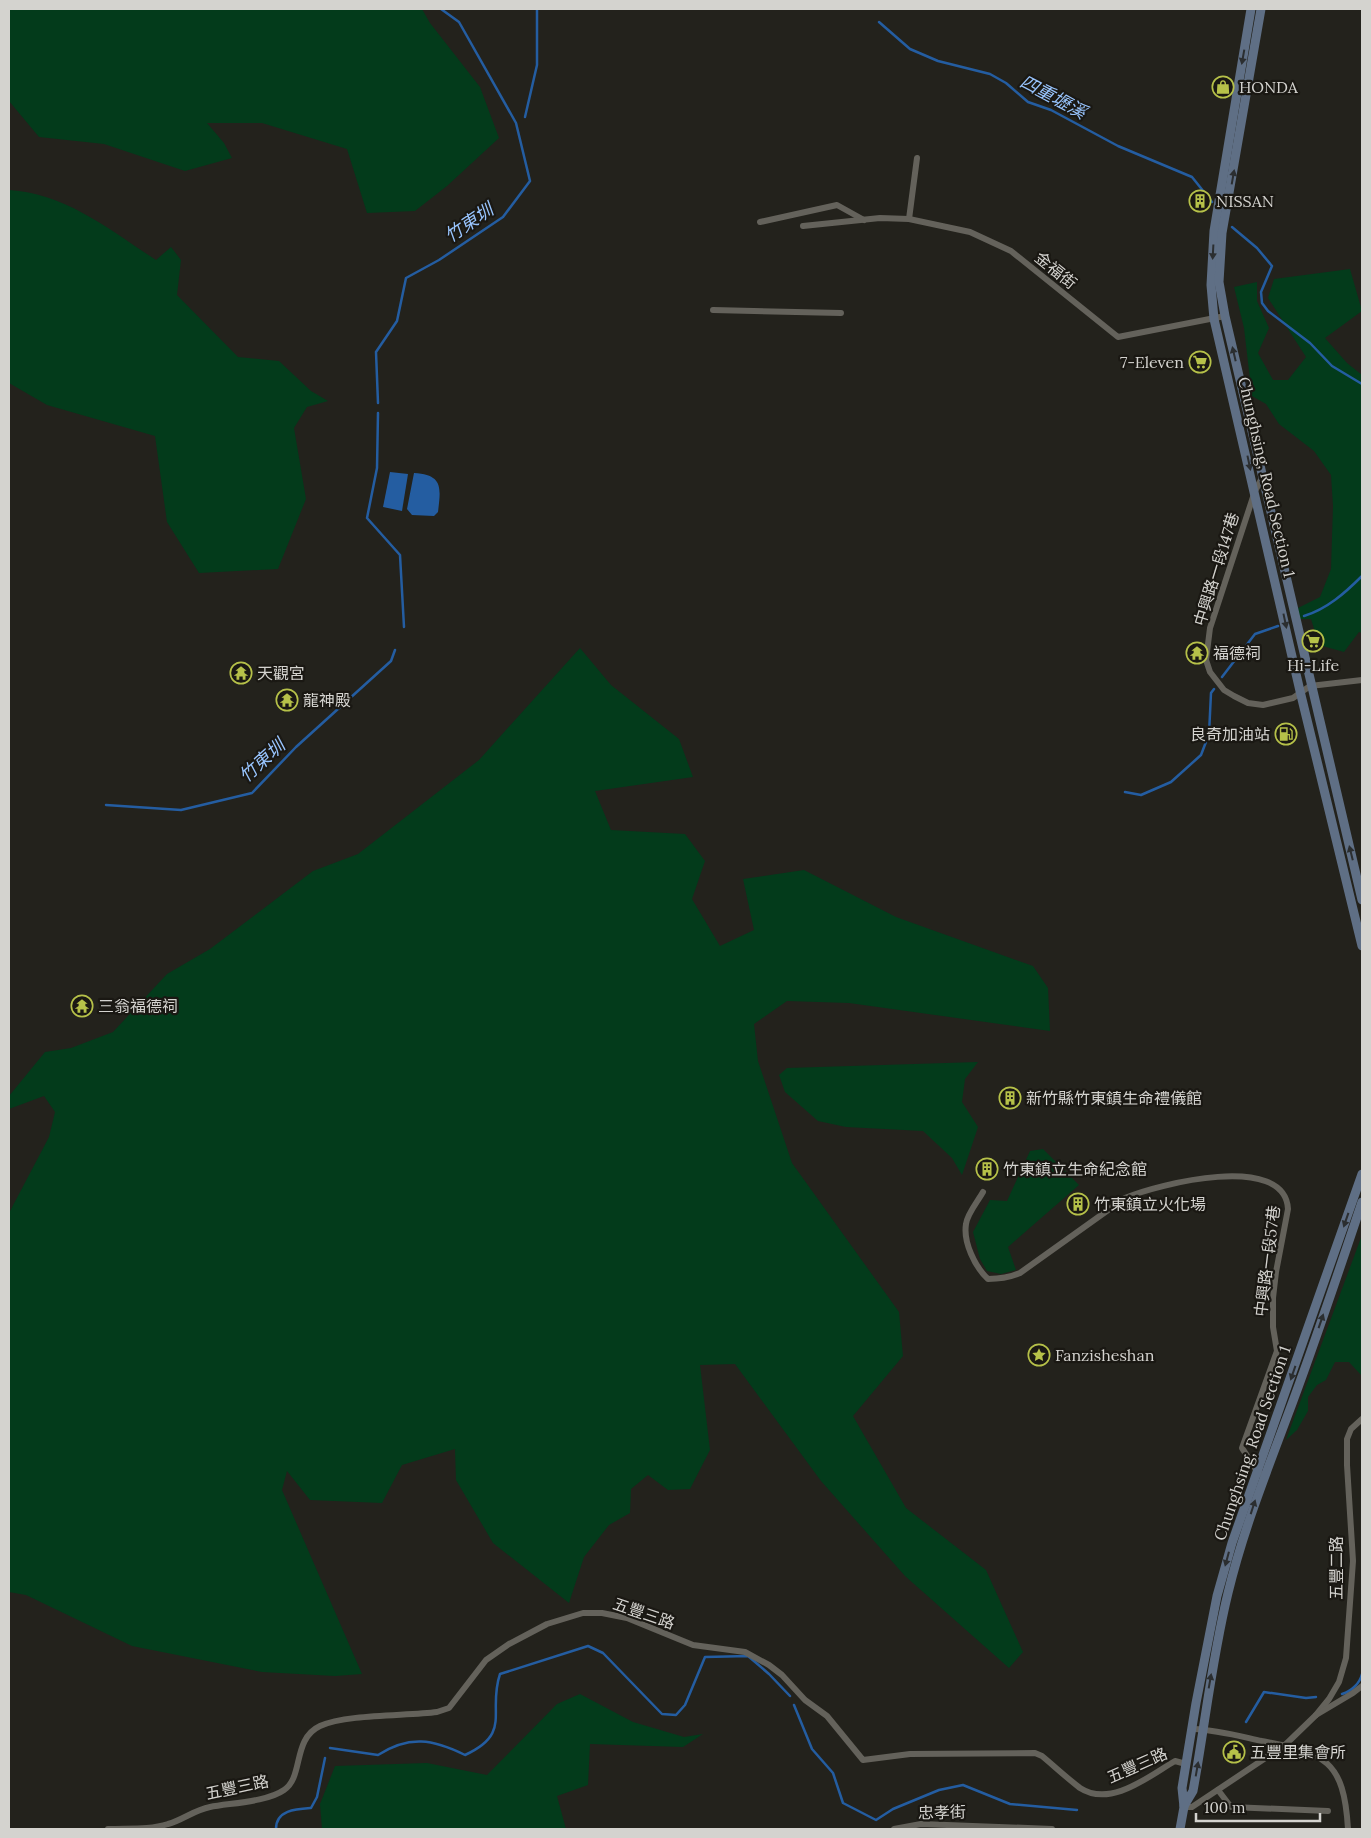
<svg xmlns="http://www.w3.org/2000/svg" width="1371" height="1838" font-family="Lora,'Noto Sans TC',serif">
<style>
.green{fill:#033b1b}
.water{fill:#245da1}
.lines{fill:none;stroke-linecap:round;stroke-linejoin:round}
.stream{stroke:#245da1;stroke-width:2.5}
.minor{stroke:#64625b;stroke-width:6}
.secondary{stroke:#5f6f85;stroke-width:9}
.oneway{fill:#2b2e30}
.labels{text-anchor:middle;stroke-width:4.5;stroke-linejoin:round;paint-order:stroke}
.poi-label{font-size:16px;fill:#d4d3cf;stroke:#1a1813;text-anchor:start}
.street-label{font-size:16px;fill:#d4d3cf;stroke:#1a1813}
.water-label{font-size:18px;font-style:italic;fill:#98c4fd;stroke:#1a1813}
</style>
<rect width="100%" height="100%" fill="#23221c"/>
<g class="green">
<polygon points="9,9 422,9 430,23 480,87 499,138 447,186 415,211 367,213 347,149 262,123 207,123 224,143 232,158 185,171 104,144 39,137 9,101"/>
<path d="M9,190C65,193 110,230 156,260L171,247L181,260L177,295L238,357L279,361L311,391L328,401L307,407L294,428L306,499L278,569L199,573L167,522L155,436L47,405L9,383Z"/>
<polygon points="1350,269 1362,311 1325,338 1347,363 1362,375 1362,633 1359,632 1344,652 1319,645 1311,619 1299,619 1298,608 1320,597 1331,569 1333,506 1331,475 1314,451 1279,424 1266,404 1252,396 1244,328 1234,287 1257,282 1257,301 1269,328 1258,353 1273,380 1288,380 1306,357 1268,298 1274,279"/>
<polygon points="580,648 611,685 679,739 693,777 595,791 611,830 685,834 705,861 692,899 720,946 754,930 743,879 804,870 896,917 1033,966 1048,988 1050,1031 849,1003 787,1001 754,1024 758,1061 792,1163 899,1312 903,1356 853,1416 906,1508 986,1570 1023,1652 1009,1668 905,1576 821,1481 735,1364 700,1365 710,1450 690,1489 668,1490 648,1475 631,1489 630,1513 609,1525 584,1557 569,1603 493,1543 456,1480 455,1449 402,1465 382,1503 310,1500 287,1471 282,1490 362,1674 335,1676 262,1672 132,1646 26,1595 9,1592 9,1213 49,1137 55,1112 44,1096 9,1109 9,1096 45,1052 71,1048 113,1032 167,974 210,949 313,871 358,854 479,760"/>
<polygon points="978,1062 965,1079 962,1102 978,1127 962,1175 952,1158 923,1131 846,1127 818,1121 785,1092 779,1075 787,1068"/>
<polygon points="1043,1149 1079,1185 1008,1247 1016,1270 1001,1274 987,1271 980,1259 973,1232 990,1200 1007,1201 1030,1151"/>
<polygon points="1362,1235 1362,1376 1349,1362 1335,1362 1326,1380 1317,1385 1308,1397 1308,1411 1297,1430 1286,1440"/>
<polygon points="580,1694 633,1722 684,1737 703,1734 683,1747 590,1744 588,1785 557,1796 566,1829 322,1829 320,1804 335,1766 427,1763 487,1775 557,1704"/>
</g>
<g class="water">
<polygon points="390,472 408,474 402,511 383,507"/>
<path d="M414,473C443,475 441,487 438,512L434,516L412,515L407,509Z"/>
</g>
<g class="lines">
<g class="stream">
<polyline points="879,22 910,49 938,61 990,74 1006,83 1028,102 1051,110 1118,146 1192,177 1212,202"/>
<polyline points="525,117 537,65 537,9"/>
<polyline points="1232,227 1257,248 1272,266 1261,292 1262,303 1268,311 1310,343 1332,366 1362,384"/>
<polyline points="378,403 376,352 397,321 406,278 439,260 503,217 530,181 516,123 459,22 441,9"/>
<polyline points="378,413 377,468 367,518 400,555 404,627"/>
<path d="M1304,616C1327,609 1345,593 1362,576"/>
<polyline points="1222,677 1255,634 1278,626"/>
<polyline points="1125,792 1141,795 1171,782 1201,755 1209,734 1211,693 1214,689"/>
<polyline points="106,805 181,810 252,793 296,747 391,661 395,650"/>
<path d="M1342,1694C1352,1691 1360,1683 1362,1674"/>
<polyline points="794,1705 812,1749 833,1773 843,1803 876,1820 893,1809 939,1790 963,1785 1010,1804 1077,1810"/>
<polyline points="1246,1722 1264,1692 1306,1698 1316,1697"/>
<path d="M330,1748L378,1755C409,1735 433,1739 465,1755C513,1733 487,1712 500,1674L588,1646L603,1653L662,1714L676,1715L685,1705L705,1657L748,1656L769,1674L790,1696"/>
<path d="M276,1829C276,1810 296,1809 311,1808L317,1797L325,1758"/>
</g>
<g class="minor">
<polyline points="909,219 917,158"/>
<polyline points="760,222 837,205 864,220"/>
<polyline points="803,226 880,218 909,219 970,232 1011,251 1118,337 1225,316"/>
<polyline points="713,310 841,313"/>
<polyline points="1262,478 1255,491 1210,628 1206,660 1210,672 1224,690 1234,696 1248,703 1263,705 1293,698 1310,686 1362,680"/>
<path d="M983,1192C978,1201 967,1214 966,1224C963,1242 975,1267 988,1279C1000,1279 1009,1278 1020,1273L1125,1198C1158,1184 1285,1152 1288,1209L1276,1272L1273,1298V1327L1277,1351L1242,1448L1257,1471L1260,1473"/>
<polyline points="1316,1715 1329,1699 1339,1682 1346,1658 1353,1561 1347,1465 1347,1439 1351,1429 1362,1419"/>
<path d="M1194,1729C1217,1730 1239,1736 1262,1741C1325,1753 1344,1760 1348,1829"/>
<polyline points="1218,1790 1231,1807 1328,1811"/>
<polyline points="1184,1807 1192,1807 1285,1745 1316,1715 1353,1693 1362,1686"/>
<path d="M108,1829C128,1828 149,1830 168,1824C183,1820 194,1810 210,1807C230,1803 267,1802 284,1790C304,1777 292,1739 320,1726C346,1714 407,1716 437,1712L449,1708L486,1660L509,1644L547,1624L583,1613H602L627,1618L693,1645L745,1652L769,1665L782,1675L805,1700L827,1716L863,1760L910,1754L1035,1753L1042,1756C1054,1766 1067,1778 1080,1788C1111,1808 1149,1776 1175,1761L1186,1764"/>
<polyline points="894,1829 921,1824 1052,1829"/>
</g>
<g class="secondary">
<polyline points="1251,9 1214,231 1211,285 1214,319 1300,691 1362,946"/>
<polyline points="1261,9 1222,233 1219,282 1225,316 1362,900"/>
<path d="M1184,1806L1193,1791C1205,1725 1212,1658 1228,1593C1243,1531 1265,1476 1287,1417C1314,1346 1338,1274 1362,1202"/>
<polyline points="1180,1829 1184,1807 1182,1788 1196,1703 1217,1596 1232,1543 1362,1174"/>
</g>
</g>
<defs><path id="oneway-solid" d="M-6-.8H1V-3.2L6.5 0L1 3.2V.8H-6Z" transform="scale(1.25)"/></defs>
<g class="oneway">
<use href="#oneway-solid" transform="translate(1243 57) rotate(100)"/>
<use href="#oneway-solid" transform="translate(1233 177) rotate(-80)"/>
<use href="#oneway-solid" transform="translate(1213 252) rotate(93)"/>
<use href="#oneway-solid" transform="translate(1234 354) rotate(-103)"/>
<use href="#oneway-solid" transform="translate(1249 463) rotate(78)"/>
<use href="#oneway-solid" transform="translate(1285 621) rotate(78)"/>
<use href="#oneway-solid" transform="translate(1351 853) rotate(-104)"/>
<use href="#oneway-solid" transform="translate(1346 1220) rotate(109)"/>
<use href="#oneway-solid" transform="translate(1321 1321) rotate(-71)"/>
<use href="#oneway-solid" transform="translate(1293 1373) rotate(109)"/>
<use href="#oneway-solid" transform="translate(1253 1507) rotate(-72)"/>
<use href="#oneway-solid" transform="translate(1227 1559) rotate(105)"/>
<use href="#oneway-solid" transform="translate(1210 1681) rotate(-80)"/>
<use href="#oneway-solid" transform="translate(1197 1769) rotate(-80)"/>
</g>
<defs>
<g id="shop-ring" transform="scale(1.125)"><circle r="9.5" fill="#1a1813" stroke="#b6c149" stroke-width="1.5"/><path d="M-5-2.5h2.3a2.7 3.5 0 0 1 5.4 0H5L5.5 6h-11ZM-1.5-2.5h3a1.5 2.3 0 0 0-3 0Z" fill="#b6c149"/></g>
<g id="building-ring" transform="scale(1.125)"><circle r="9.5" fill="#1a1813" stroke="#b6c149" stroke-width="1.5"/><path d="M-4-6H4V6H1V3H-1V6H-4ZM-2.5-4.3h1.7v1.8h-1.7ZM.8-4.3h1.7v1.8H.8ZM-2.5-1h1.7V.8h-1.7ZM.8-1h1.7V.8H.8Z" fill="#b6c149"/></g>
<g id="supermarket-ring" transform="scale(1.125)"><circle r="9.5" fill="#1a1813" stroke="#b6c149" stroke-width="1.5"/><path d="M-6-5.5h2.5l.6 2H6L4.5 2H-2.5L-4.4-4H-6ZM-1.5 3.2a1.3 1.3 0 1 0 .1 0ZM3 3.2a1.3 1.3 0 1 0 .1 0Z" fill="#b6c149"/></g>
<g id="temple-ring" transform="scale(1.125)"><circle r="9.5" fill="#1a1813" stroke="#b6c149" stroke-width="1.5"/><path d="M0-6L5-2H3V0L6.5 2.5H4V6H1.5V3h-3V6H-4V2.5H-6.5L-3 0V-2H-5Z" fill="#b6c149"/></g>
<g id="fuel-ring" transform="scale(1.125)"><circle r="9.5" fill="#1a1813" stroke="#b6c149" stroke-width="1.5"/><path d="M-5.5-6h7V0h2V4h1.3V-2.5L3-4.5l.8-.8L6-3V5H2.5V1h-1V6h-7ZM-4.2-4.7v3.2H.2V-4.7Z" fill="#b6c149"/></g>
<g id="sight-ring" transform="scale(1.125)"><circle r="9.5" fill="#1a1813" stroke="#b6c149" stroke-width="1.5"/><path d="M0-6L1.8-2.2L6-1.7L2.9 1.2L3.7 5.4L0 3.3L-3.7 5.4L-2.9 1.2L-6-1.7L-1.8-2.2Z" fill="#b6c149"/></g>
<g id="civic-ring" transform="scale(1.125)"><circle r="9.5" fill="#1a1813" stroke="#b6c149" stroke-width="1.5"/><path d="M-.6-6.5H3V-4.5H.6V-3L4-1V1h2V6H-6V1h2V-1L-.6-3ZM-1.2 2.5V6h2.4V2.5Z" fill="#b6c149"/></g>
</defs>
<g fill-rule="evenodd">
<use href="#shop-ring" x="1223" y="87"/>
<use href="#building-ring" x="1200" y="201"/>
<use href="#supermarket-ring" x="1200" y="362"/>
<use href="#supermarket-ring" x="1313" y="641"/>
<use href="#temple-ring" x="1197" y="653"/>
<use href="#temple-ring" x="241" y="673"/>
<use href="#temple-ring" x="287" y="700"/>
<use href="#fuel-ring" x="1286" y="734"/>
<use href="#temple-ring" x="82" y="1006"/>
<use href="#building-ring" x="1010" y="1098"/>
<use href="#building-ring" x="987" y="1169"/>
<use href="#building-ring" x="1078" y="1204"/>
<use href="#sight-ring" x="1039" y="1355"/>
<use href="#civic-ring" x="1234" y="1752"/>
</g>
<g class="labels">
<g class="poi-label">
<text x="1239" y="93">HONDA</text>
<text x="1216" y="207">NISSAN</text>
<text x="1184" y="368" text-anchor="end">7-Eleven</text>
<text x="1213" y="659">福德祠</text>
<text x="1313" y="671" text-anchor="middle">Hi-Life</text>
<text x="257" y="679">天觀宮</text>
<text x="303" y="706">龍神殿</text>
<text x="1270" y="740" text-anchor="end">良奇加油站</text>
<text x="98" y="1012">三翁福德祠</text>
<text x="1026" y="1104">新竹縣竹東鎮生命禮儀館</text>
<text x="1003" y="1175">竹東鎮立生命紀念館</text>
<text x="1094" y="1210">竹東鎮立火化場</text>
<text x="1055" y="1361">Fanzisheshan</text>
<text x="1250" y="1758">五豐里集會所</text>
</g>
<g class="street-label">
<text transform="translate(1056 270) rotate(39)" y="6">金福街</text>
<text transform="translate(1267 477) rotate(77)" y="6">Chunghsing, Road Section 1</text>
<text transform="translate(1216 569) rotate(-73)" y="6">中興路一段147巷</text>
<text transform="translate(1267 1261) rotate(-83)" y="6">中興路一段57巷</text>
<text transform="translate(1252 1443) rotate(-71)" y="6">Chunghsing, Road Section 1</text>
<text transform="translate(1336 1568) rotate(-90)" y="6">五豐二路</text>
<text transform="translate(644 1613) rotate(19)" y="6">五豐三路</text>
<text transform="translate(1137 1765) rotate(-24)" y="6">五豐三路</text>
<text transform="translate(237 1787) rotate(-12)" y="6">五豐三路</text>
<text transform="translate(942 1812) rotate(-1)" y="6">忠孝街</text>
</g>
<g class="water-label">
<text transform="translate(1053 97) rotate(28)" y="6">四重壢溪</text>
<text transform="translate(469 223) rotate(-34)" y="6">竹東圳</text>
<text transform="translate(262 761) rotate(-42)" y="6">竹東圳</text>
</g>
</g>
<rect width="1371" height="1838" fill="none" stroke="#d4d3cf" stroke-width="20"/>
<path d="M1196 1813v8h124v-8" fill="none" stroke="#d4d3cf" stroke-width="2.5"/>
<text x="1204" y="1813" font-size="15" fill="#d4d3cf" stroke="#1a1813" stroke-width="4" paint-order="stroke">100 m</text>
</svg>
